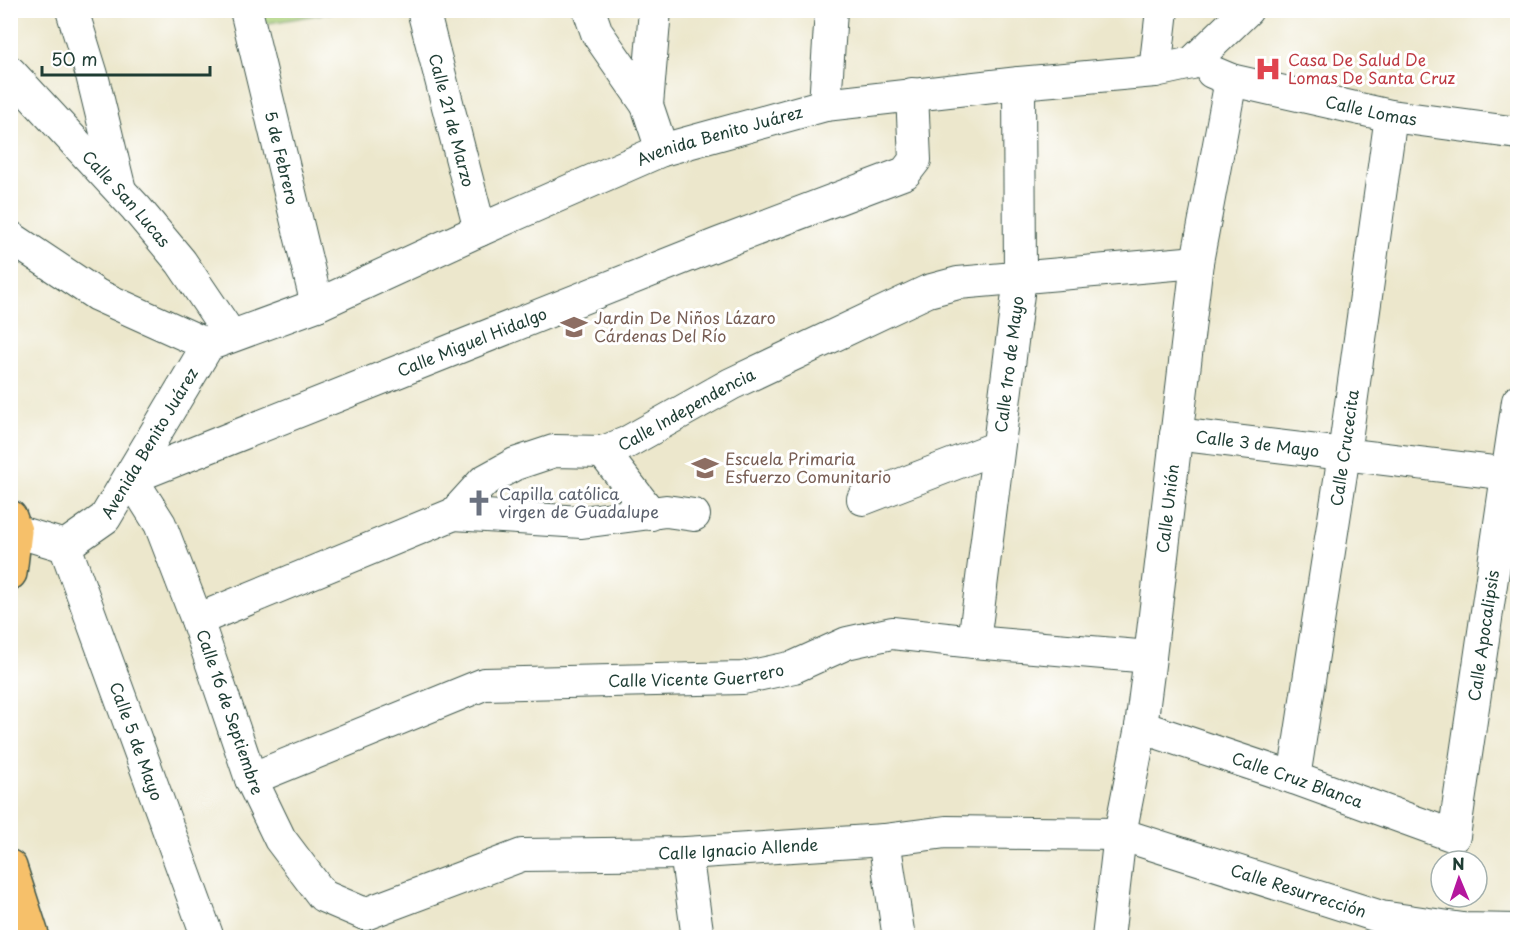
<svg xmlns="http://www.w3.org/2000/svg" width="1528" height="948" font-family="'Playpen Sans',sans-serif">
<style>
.green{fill:#acd27c;stroke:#668858;stroke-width:1.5}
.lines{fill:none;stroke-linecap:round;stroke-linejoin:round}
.minor-casing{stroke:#3e564b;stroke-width:34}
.major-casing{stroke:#3e564b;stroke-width:36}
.minor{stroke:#fff;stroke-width:32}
.major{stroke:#f6c06b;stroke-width:33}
.labels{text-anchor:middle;stroke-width:6;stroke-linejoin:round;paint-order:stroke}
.health-label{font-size:16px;fill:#be3a42;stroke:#fff;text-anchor:start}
.street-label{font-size:16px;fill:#1f3d34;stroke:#fff}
.education-label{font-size:16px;fill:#785e54;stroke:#fff;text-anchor:start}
.worship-label{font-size:16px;fill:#5b616d;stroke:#fff;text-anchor:start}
</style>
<rect width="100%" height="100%" fill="#fff"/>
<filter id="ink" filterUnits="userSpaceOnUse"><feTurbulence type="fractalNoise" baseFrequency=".0167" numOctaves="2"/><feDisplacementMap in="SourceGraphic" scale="12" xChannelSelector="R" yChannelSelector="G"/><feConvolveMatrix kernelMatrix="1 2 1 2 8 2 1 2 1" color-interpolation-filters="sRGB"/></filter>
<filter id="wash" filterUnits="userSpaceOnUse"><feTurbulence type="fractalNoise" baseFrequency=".008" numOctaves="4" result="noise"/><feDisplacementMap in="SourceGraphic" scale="24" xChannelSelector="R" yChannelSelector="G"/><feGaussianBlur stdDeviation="1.35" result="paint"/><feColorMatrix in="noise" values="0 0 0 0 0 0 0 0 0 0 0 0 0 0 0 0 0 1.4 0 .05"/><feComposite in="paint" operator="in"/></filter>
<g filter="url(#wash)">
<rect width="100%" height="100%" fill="#ece7cc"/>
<polygon class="green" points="259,10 340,11 263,24"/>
</g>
<g filter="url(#ink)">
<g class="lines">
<g class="minor-casing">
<g id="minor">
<polyline points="72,10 92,75 119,186"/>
<path id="s1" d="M246,10L317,305"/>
<path id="s2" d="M423,10L480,230"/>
<polyline points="589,10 597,33 647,105"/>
<polyline points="655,10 647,105 662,150"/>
<polyline points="1155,71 1162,10"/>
<path id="s3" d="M10,72L136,208L181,262L231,336"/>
<path id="s4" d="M1212,72L1231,80L1391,116L1518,133"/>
<polyline points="825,105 831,10"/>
<polyline points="10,237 97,295 208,345"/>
<path id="s5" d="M1176,434L1518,475"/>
<polyline points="603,452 651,514"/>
<polyline points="863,499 998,447"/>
<polyline points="454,514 582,522 666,511 694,515"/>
<path id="s6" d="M15,531L65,546L105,518L208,345L317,305L480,230L662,150L825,105L1019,83L1155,71L1192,63L1247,10"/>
<path id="s7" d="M65,546L208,938"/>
<path id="s8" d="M197,620L454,514L484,481L515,464L554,451L603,452L626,443L731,384L928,291L958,283L1197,262"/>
<path id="s9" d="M974,642L1020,278L1019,83"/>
<path id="s10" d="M1141,727L1294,778L1454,836L1518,401"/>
<path id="s11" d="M1294,778L1344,454L1391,116"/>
<path id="s12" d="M251,779L484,684L743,678L794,667L847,643L892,633L974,642L1150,657"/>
<polyline points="884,840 899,938"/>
<polyline points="686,853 698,938"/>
<path id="s13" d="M365,914L323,896L280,839L251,779L197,620L160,524L131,478L718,244L905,173L915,160L912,94"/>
<path id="s14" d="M365,914L522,855L686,853L884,840L946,832L1120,834L1381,917L1463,929L1518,930"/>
<path id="s15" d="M1108,938L1120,834L1141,727L1150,657L1197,262L1231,80"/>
</g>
</g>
<g class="major-casing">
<g id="major">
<polyline points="10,517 15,531 10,573"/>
<polyline points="10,867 33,938"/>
</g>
</g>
<use href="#minor" class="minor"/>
<use href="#major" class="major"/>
</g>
</g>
<defs>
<g id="hospital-bare" transform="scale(2.07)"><path d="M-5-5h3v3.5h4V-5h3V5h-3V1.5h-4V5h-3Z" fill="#e0444e" stroke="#fff" stroke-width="2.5" paint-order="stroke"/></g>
<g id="school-bare" transform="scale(2.07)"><path d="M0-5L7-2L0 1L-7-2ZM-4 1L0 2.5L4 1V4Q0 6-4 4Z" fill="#8d6e63" stroke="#fff" stroke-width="2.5" paint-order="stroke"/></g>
<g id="church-bare" transform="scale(2.07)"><path d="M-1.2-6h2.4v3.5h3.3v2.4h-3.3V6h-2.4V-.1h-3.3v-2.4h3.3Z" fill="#6b7280" stroke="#fff" stroke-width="2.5" paint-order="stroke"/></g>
</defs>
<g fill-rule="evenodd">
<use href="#hospital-bare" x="1268" y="69"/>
<use href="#school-bare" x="574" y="327"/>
<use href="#school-bare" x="705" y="468"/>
<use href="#church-bare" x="479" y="503"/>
</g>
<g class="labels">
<g class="health-label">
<text x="1288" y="66">Casa De Salud De<tspan x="1288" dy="18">Lomas De Santa Cruz</tspan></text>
</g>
<g class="street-label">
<text dy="6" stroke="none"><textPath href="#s4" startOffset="164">Calle Lomas</textPath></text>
<text dy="6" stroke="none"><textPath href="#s2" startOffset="114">Calle 21 de Marzo</textPath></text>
<text dy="6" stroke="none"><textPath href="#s6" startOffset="856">Avenida Benito Juárez</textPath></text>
<text dy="6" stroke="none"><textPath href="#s1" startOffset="152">5 de Febrero</textPath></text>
<text dy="6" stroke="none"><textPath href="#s3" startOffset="172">Calle San Lucas</textPath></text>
<text dy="6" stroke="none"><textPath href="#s13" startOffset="876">Calle Miguel Hidalgo</textPath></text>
<text dy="6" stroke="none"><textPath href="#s9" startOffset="280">Calle 1ro de Mayo</textPath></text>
<text dy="6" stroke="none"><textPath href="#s8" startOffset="542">Calle Independencia</textPath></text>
<text dy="6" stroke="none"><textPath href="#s6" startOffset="188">Avenida Benito Juárez</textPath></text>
<text dy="6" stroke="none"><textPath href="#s5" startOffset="82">Calle 3 de Mayo</textPath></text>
<text dy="6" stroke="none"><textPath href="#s11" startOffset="334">Calle Crucecita</textPath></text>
<text dy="6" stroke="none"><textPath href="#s15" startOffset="434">Calle Unión</textPath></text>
<text dy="6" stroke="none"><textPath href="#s10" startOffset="534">Calle Apocalipsis</textPath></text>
<text dy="6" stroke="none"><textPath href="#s12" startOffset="464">Calle Vicente Guerrero</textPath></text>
<text transform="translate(230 712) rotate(71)" y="6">Calle 16 de Septiembre</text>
<text dy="6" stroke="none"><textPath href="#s7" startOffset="208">Calle 5 de Mayo</textPath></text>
<text dy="6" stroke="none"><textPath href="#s10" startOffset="165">Calle Cruz Blanca</textPath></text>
<text dy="6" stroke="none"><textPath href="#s14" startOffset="384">Calle Ignacio Allende</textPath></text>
<text dy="6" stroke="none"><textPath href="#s14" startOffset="954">Calle Resurrección</textPath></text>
</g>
<g class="education-label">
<text x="594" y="324">Jardin De Niños Lázaro<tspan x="594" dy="18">Cárdenas Del Río</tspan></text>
<text x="725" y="465">Escuela Primaria<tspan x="725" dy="18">Esfuerzo Comunitario</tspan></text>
</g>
<g class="worship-label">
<text x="499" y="500">Capilla católica<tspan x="499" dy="18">virgen de Guadalupe</tspan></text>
</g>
</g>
<rect width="1528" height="948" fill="none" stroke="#fff" stroke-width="36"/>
<g transform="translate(1459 879) rotate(358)"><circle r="28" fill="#ffffff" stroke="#a5b1ae" stroke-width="1.5"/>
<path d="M0-4.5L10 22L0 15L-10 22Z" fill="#b5179e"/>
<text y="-9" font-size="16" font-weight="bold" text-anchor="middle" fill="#1f3d34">N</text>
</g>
<path d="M42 66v9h168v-9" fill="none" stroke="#1f3d34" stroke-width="3"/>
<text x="51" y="66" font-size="18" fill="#1f3d34" stroke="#ffffff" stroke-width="4.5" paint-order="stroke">50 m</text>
</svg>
